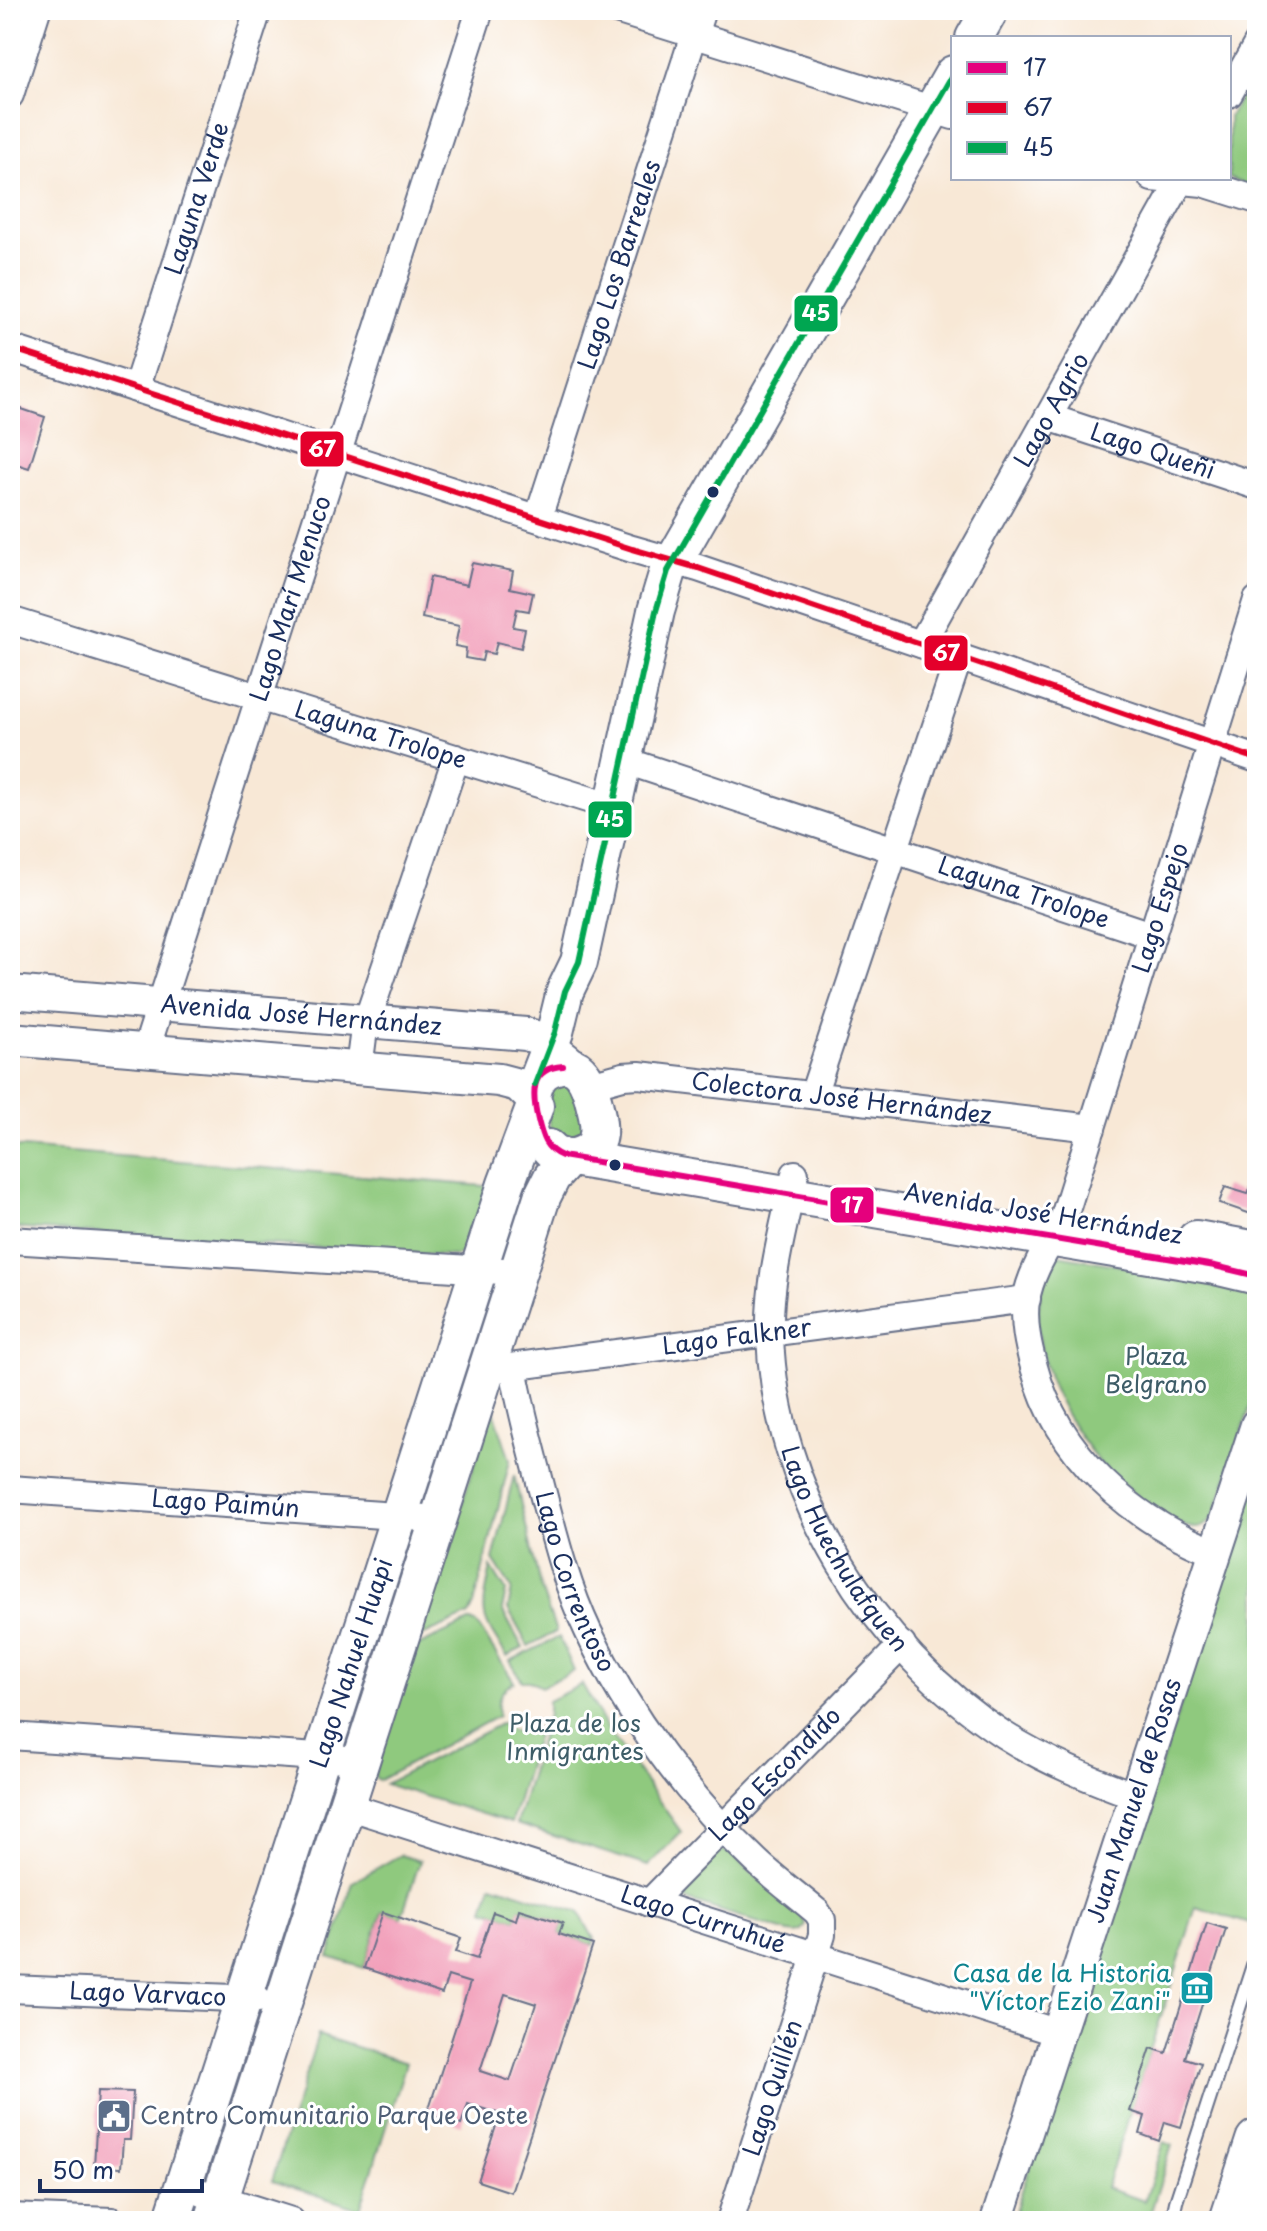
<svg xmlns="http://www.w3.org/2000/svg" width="1267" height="2231" font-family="'Playpen Sans',sans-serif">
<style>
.green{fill:#8fc97e;stroke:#557c6e;stroke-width:2}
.building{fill:#f19ab6;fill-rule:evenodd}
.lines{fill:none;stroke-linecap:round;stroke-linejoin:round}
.service-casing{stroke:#687088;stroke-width:16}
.minor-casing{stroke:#687088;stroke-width:30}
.tertiary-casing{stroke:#687088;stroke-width:36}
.secondary-casing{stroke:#687088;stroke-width:40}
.trunk-casing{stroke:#687088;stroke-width:46}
.service{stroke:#fff;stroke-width:12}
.minor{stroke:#fff;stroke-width:26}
.tertiary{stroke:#fff;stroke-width:32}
.secondary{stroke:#fff;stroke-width:36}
.trunk{stroke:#fff;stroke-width:42}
.bus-1-casing{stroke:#fff;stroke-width:12}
.bus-2-casing{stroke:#fff;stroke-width:12}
.bus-3-casing{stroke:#fff;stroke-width:12}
.bus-1{stroke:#e5007d;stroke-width:6}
.bus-2{stroke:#e4002b;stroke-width:6}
.bus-3{stroke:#00a651;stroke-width:6}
.bus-dot{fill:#1b2f5e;stroke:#fff;stroke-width:3}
.labels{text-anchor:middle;stroke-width:6;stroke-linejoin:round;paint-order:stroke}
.street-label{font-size:24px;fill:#1b2f5e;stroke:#fff}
.park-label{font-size:24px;fill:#3e5d68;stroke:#fff}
.culture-label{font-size:24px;fill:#0d838f;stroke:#fff;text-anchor:end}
.service-label{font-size:24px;fill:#4e5e75;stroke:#fff;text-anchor:start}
.line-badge{stroke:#fff;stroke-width:3}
.badge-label{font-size:22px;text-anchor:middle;font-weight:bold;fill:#fff}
</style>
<rect width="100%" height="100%" fill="#fff"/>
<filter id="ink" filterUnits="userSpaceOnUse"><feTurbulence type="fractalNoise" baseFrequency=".0125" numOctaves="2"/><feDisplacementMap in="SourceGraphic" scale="16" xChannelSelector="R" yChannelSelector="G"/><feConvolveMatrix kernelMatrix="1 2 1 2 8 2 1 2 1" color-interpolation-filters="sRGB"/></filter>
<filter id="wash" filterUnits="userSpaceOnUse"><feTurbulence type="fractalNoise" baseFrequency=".006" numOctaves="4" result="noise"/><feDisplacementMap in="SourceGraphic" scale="32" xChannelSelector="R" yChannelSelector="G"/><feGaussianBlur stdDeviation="1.8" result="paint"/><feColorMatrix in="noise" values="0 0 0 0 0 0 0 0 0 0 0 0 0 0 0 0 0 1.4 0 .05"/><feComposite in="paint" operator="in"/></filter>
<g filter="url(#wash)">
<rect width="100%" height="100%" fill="#f8e8d6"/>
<g class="green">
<polygon points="1257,66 1257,190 1229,178 1229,117"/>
<polygon points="564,1077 589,1123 577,1145 551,1132 544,1101 545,1089"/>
<polygon points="10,1147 496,1187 468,1251 456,1256 10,1228"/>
<path d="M1058,1255L1257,1289V1386L1217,1508C1213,1518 1208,1527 1196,1528C1182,1529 1148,1506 1137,1496C1125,1486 1111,1475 1100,1463C1055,1408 1011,1322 1058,1255Z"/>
<polygon points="492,1411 494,1411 510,1460 474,1605 469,1615 418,1638"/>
<polygon points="1257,1471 1257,1918 1253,1925 1196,1907 1106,2188 1145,2201 1164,2142 1172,2145 1148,2221 1012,2221"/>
<polygon points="514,1475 541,1589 556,1632 528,1646 508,1609 512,1589 493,1560"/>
<path d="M491,1567L506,1591L502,1610L523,1648L507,1656C479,1614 481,1616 491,1567Z"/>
<path d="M471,1621L477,1624L514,1682C500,1690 496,1700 498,1716L378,1781L374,1776L415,1647Z"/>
<polygon points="559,1637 574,1671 541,1687 530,1681 522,1681 510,1661"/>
<polygon points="582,1684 607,1728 681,1832 648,1866 516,1824 548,1714 548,1701"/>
<path d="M502,1723C513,1734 525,1735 539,1728L511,1823L385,1784Z"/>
<polygon points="716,1849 728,1852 803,1917 806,1925 802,1931 796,1933 788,1932 677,1897 674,1893"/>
<polygon points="400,1855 420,1861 401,1918 382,1912 364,1968 329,1957 353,1882"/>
<polygon points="492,1884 579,1912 594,1939 593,1945 559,1934 563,1923 520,1909 516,1920 484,1909"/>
<polygon points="318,2035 406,2063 360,2209 272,2181"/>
</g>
<g id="blocks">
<g class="building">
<polygon points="10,405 45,417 29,468 10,462"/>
<polygon points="472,563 513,571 510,588 533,593 529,611 517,609 513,627 525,629 521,648 497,642 494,654 484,652 482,661 465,658 466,648 455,646 459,626 422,618 430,577 467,585"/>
<polygon points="1257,1167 1257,1216 1219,1203 1225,1187 1248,1194"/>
<path d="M519,1909L563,1923L559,1934L593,1945L511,2192L478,2181L500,2114L468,2104L461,2125L427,2114L470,1983L448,1976L442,1994L364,1968L383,1912L461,1938L456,1952L477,1959L493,1912L516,1920ZM505,1994L536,2004L510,2081L480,2071Z"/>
<polygon points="1207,1923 1226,1929 1185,2058 1201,2063 1181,2127 1165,2122 1159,2141 1140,2134 1145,2116 1130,2111 1151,2048 1166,2053"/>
<polygon points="98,2091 133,2092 130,2140 123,2140 121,2168 94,2167"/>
</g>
</g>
</g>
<g filter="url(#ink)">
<use href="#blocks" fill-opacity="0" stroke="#687088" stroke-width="2"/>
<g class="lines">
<g class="service-casing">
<polyline id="service" points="1172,2221 1176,2202 1257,1953"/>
</g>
<g class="minor-casing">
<g id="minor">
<polyline points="616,10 953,116"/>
<polyline points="1229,94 1257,44"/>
<polyline points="10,95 37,10"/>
<polyline points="1152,178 1203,183 1257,200"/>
<polyline points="10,348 632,549 698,568 1257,759"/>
<path id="s1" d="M136,389L258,10"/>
<path id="s2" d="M1048,417L1257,486"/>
<path id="s3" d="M538,518L702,10"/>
<path id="s4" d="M10,620L613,807"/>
<path id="s5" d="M921,644L1182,178"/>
<path id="s6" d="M623,760L1151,935"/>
<path id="s7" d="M146,1050L480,10"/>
<polyline points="359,1068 363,1037 367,1021 456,758"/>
<path id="s8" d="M590,1085L623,1076L639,1075L1092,1128"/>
<polyline points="813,1095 959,657"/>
<path id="s9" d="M795,1174C784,1226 768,1281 770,1335C775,1493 872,1649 1004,1735C1045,1761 1090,1779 1136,1796"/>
<polyline points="10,1240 518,1272"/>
<path id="s10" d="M513,1367C520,1407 531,1446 541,1486C554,1535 566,1585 588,1631C628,1716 688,1797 756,1861C775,1879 797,1895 817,1912L822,1920V1935L730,2221"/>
<path id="s11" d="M495,1369L1027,1299"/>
<path id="s12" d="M10,1489L439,1519"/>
<path id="s13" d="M1215,1552C1133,1521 1057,1455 1034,1367C1028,1345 1023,1323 1026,1300C1031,1270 1050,1244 1064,1217L1257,600"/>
<polyline points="10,1736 361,1760"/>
<path id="s14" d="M347,1806L1058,2033"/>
<path id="s15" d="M649,1903L902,1645"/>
<path id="s16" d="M10,1989L258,1999"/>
<polyline points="203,2193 291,2221"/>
<polyline points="10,2217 112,2221"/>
</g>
</g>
<g class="tertiary-casing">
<g id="tertiary">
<path id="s17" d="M10,992L526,1034L541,1039L568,1061"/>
<polyline points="10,1039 499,1080 518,1085 534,1101"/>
<path id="s18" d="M997,2221L1257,1425"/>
</g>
</g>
<g class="secondary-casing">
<g id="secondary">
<polyline points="974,38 990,10"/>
<polyline points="535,1084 555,1032 565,991 579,962 656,611 668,571 953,74"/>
<path d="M533,1092C535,1081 540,1072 551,1068C581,1055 590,1085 595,1107C601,1130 602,1151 574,1157"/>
<polyline points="549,1148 554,1153 566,1157 1215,1266 1257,1276"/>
<polyline points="1196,1239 1257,1250"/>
<path id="s19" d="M172,2221L506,1184L535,1106"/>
<polyline points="213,2221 542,1197 552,1177 570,1157"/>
</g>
</g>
<g class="trunk-casing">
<polyline id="trunk" points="1231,2221 1257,2141"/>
</g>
<use href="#service" class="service"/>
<use href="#minor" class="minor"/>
<use href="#tertiary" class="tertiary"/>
<use href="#secondary" class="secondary"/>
<use href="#trunk" class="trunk"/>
<g class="bus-1-casing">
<path id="bus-1" d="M563,1066C529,1068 532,1095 538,1120C542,1137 545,1149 562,1156L1215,1266L1257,1276"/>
</g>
<g class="bus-2-casing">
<polyline id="bus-2" points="10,348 632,549 698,568 1257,759"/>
</g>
<g class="bus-3-casing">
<polyline id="bus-3" points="535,1084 555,1032 565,991 579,962 656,611 668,571 953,74"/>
</g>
<use href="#bus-1" class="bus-1"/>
<use href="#bus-2" class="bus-2"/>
<use href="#bus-3" class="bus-3"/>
</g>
</g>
<defs>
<g id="museum-square" transform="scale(1.8)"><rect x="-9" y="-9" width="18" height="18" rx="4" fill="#0f9aa8" stroke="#fff"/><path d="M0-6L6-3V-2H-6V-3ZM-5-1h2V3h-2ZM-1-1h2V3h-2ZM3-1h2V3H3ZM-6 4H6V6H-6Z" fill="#fff"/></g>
<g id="civic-square" transform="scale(1.8)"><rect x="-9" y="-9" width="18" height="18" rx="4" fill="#5c6f8a" stroke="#fff"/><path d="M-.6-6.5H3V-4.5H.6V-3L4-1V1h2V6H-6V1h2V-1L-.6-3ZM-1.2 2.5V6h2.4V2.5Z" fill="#fff"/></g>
</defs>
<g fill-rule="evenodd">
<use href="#museum-square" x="1197" y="1988"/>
<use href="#civic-square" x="114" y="2116"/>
</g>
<g class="bus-dot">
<circle cx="713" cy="492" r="7"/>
<circle cx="615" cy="1165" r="7"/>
</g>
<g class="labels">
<g class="street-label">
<text dy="8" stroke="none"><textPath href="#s1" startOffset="200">Laguna Verde</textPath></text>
<text dy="8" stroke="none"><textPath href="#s3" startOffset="266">Lago Los Barreales</textPath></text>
<text dy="8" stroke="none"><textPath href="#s5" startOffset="268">Lago Agrio</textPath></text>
<text dy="8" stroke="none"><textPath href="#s2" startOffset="110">Lago Queñi</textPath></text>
<text dy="8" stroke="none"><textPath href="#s7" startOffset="474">Lago Marí Menuco</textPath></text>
<text dy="8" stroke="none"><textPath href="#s4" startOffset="388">Laguna Trolope</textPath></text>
<text dy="8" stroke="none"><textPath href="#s6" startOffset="422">Laguna Trolope</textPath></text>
<text dy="8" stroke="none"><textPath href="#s13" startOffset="752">Lago Espejo</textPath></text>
<text dy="8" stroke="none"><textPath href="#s17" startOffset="292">Avenida José Hernández</textPath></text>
<text dy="8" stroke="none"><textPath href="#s8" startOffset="254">Colectora José Hernández</textPath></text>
<text transform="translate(1043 1214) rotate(9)" y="8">Avenida José Hernández</text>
<text dy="8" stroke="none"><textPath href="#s11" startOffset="244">Lago Falkner</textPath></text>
<text dy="8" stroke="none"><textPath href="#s12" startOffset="216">Lago Paimún</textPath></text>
<text dy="8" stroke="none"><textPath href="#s9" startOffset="394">Lago Huechulafquen</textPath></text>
<text dy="8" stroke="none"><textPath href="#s10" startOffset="224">Lago Correntoso</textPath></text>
<text dy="8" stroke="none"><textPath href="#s19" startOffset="586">Lago Nahuel Huapi</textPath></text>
<text dy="8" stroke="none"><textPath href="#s15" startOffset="180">Lago Escondido</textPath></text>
<text dy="8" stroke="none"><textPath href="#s18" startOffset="442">Juan Manuel de Rosas</textPath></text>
<text dy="8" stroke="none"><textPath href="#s14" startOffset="374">Lago Curruhué</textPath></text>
<text dy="8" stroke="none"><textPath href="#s16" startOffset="138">Lago Varvaco</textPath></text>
<text transform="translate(773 2088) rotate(-72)" y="8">Lago Quillén</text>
</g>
<g class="park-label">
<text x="1156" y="1365">Plaza<tspan x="1156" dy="28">Belgrano</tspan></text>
<text x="575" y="1732">Plaza de los<tspan x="575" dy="28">Inmigrantes</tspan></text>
</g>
<g class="culture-label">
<text x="1171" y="1982">Casa de la Historia<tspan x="1171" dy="28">"Víctor Ezio Zani"</tspan></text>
</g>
<g class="service-label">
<text x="140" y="2124">Centro Comunitario Parque Oeste</text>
</g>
</g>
<g class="line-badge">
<rect x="793" y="294" width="46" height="39" rx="8" fill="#00a651"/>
<rect x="299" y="430" width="46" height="38" rx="8" fill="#e4002b"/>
<rect x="923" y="634" width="46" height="38" rx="8" fill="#e4002b"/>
<rect x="587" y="800" width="46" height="39" rx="8" fill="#00a651"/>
<rect x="829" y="1186" width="46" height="38" rx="8" fill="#e5007d"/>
</g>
<g class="badge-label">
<text x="816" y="321">45</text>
<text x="322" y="457">67</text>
<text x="946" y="661">67</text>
<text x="610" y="827">45</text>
<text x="852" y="1213">17</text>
</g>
<rect width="1267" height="2231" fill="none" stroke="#fff" stroke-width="40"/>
<rect x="951" y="36" width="280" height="144" fill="#ffffff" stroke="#a4acbf" stroke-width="2"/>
<rect x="967" y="62" width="40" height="12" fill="#e5007d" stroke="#a4acbf" stroke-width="2"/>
<text x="1023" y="76" font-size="24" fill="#1b2f5e">17</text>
<rect x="967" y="102" width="40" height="12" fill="#e4002b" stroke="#a4acbf" stroke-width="2"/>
<text x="1023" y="116" font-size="24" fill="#1b2f5e">67</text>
<rect x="967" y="142" width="40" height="12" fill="#00a651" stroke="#a4acbf" stroke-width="2"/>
<text x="1023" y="156" font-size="24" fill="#1b2f5e">45</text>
<path d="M40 2179v12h162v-12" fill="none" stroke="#1b2f5e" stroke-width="4"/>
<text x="52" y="2179" font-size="24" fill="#1b2f5e" stroke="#ffffff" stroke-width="6" paint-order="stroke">50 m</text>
</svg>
